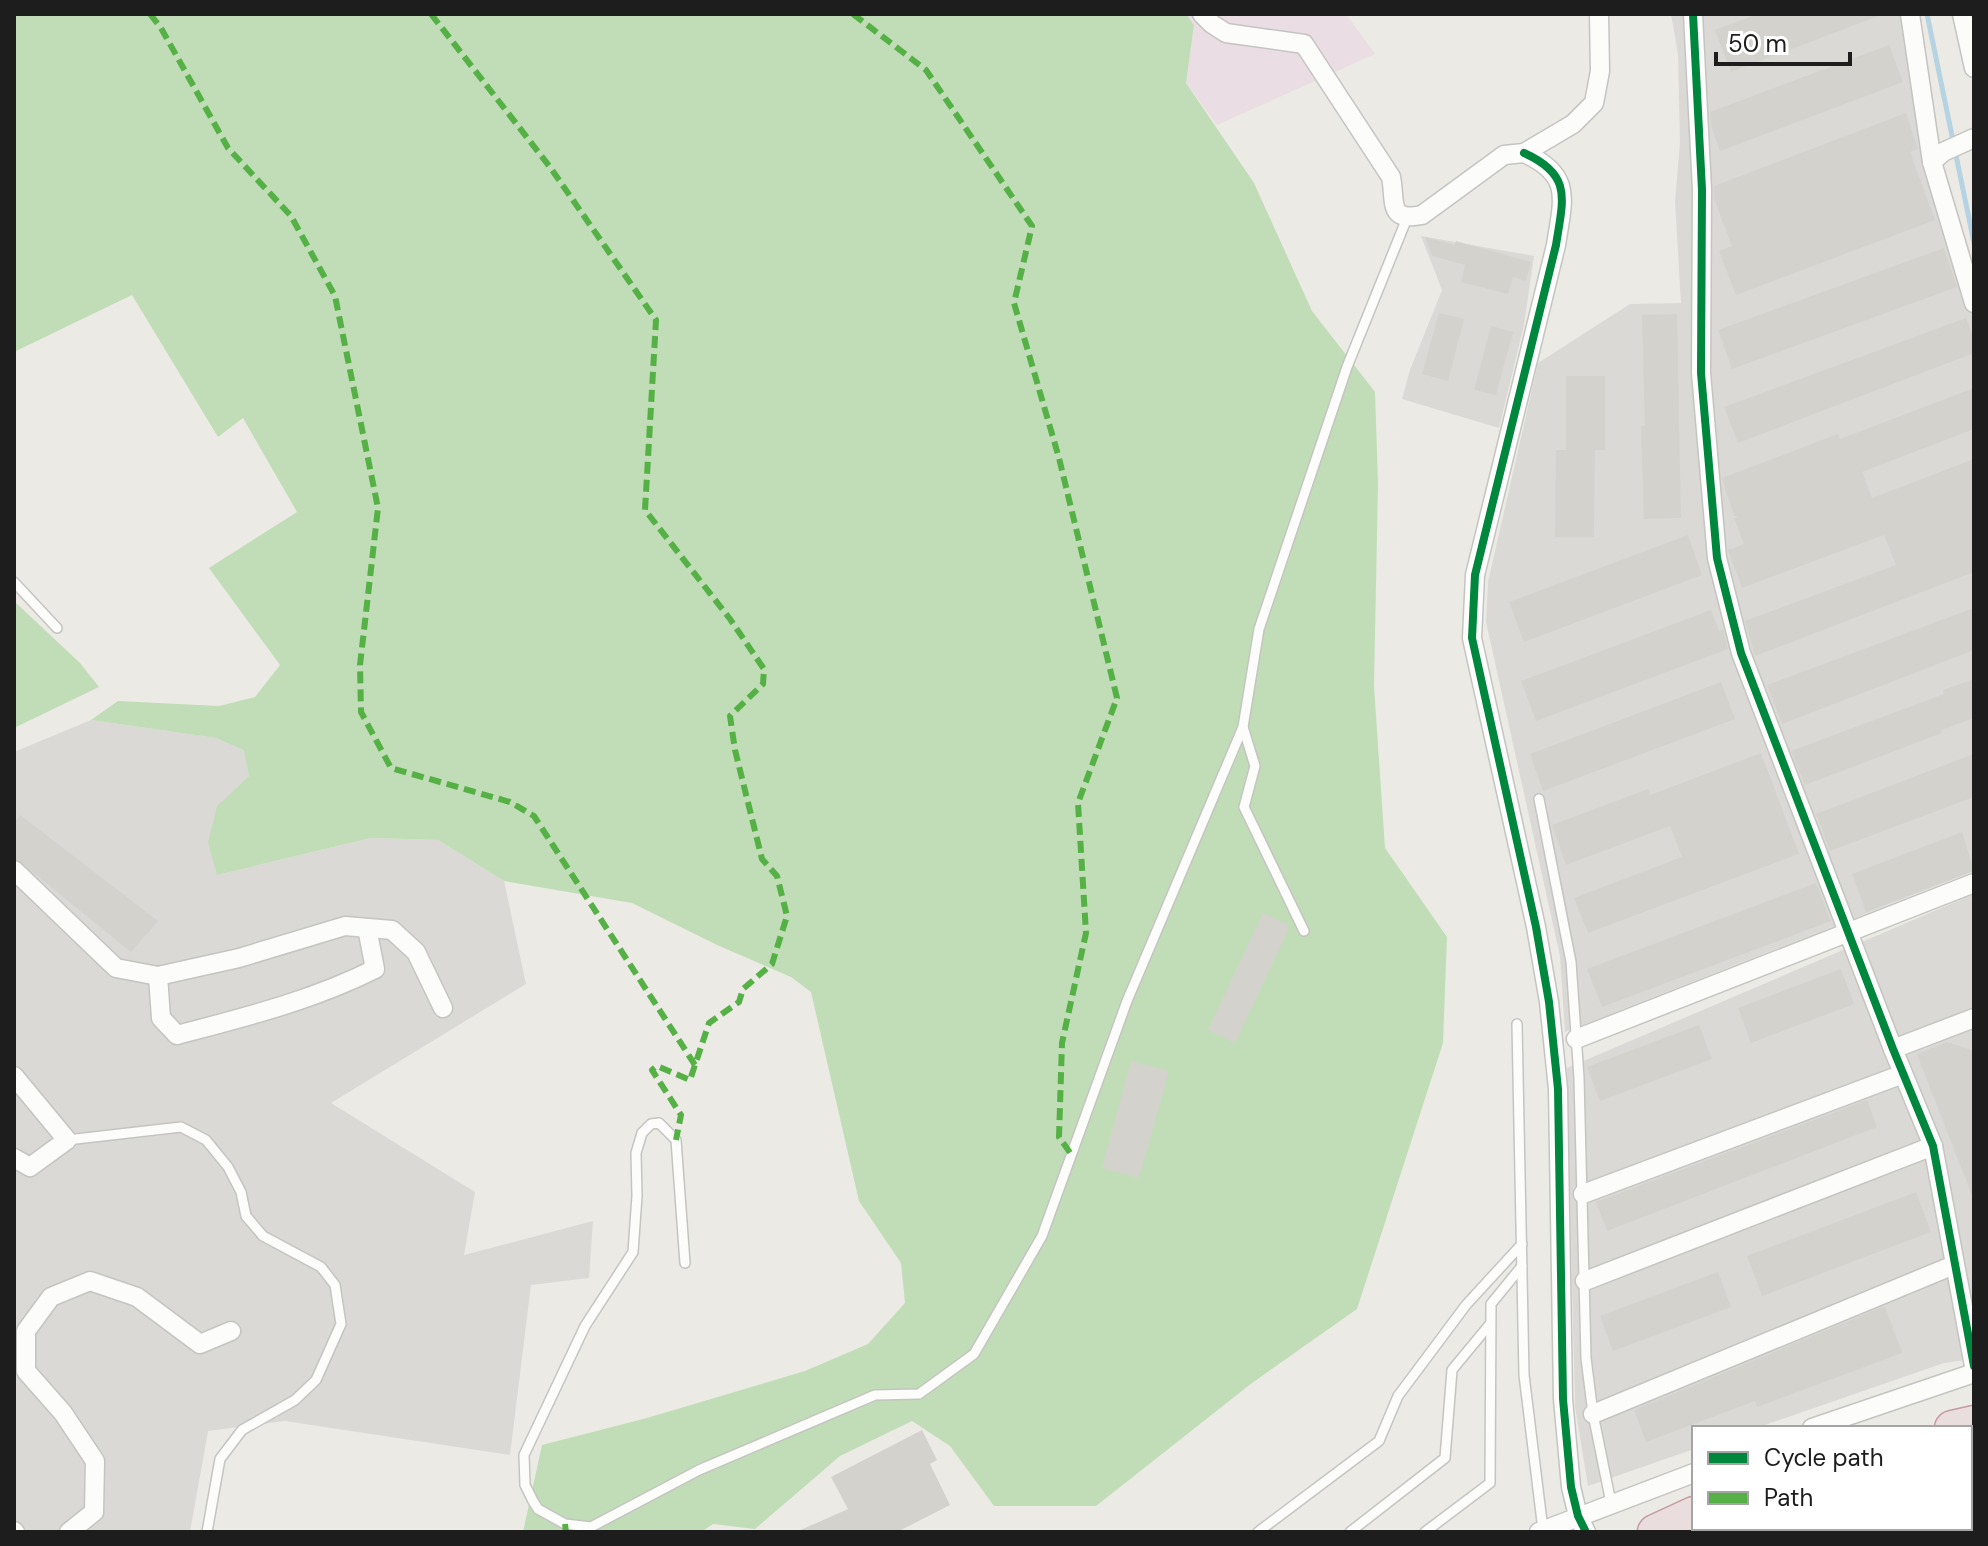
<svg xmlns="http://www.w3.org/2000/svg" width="1988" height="1546" font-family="'DM Sans',sans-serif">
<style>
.residential{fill:#dbd9d6}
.industrial{fill:#eadde3}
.religious{fill:#dad9d6}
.forest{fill:#c1ddb7}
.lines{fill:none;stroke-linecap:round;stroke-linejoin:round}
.stream{stroke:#b5d3e2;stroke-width:5}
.building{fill:#d4d2cd}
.lane-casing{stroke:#c4c4c1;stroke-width:12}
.street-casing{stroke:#c4c4c1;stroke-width:21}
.highway-casing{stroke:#c49aa0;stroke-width:37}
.lane{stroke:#fcfcfb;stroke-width:9}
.street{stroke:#fcfcfb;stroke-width:18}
.highway{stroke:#eadddd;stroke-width:34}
.quiet{stroke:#55b145;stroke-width:6;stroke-dasharray:12 6;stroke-linecap:butt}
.cycleway-casing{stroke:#fff;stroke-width:13}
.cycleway{stroke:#00873e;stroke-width:8}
</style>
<rect width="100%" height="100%" fill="#eceae4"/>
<g class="residential">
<polygon points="1671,14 1915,14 1943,167 1960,238 1974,280 1974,871 1565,1032 1560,956 1486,622 1488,582 1538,363 1630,304 1681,303 1675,201 1680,143 1678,54"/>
<polygon points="91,720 216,738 245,749 249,776 217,807 217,875 371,838 438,840 504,881 526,984 331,1103 475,1192 464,1255 593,1221 589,1278 531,1285 510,1455 285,1421 208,1431 190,1532 14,1532 14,752"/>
<polygon points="1974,894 1974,1359 1944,1363 1756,1428 1694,1428 1694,1449 1588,1486 1575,1406 1567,1068"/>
<polygon points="1974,1475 1974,1532 1911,1532 1910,1528 1970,1528 1970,1477"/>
</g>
<polygon class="industrial" points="1186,14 1346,14 1375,54 1217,125 1186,83 1194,25"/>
<polygon class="religious" points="1421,236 1534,256 1524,325 1499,428 1402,399 1410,370 1442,290"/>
<g class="forest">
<polygon points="14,14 1186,14 1194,25 1186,83 1254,183 1312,311 1375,392 1378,483 1374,686 1385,848 1447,937 1443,1043 1357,1309 1252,1383 1096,1506 994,1506 950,1446 912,1421 840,1456 755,1529 713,1524 701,1532 523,1532 542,1445 647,1418 805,1371 868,1344 905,1303 901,1263 859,1201 811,992 791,977 717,945 632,903 504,881 438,840 371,838 217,875 208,842 217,806 249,776 244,750 216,738 91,720 118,701 219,706 255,697 280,665 209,568 297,512 243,418 218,437 132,295 14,352"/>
<polygon points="14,601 80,663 99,687 14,728"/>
</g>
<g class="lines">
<polyline class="stream" points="1927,14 1974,243"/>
</g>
<g class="building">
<polygon points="1758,14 1880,14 1881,15 1731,72 1715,30"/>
<polygon points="1889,45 1903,82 1720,151 1711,126 1710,112"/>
<polygon points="1906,113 1918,149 1910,152 1935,220 1736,295 1719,251 1732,246 1714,199 1714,186"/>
<polygon points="1425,237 1455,245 1456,241 1531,262 1526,281 1513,277 1508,294 1461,282 1465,265 1432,256"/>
<polygon points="1944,248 1957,287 1732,369 1718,330"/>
<polygon points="1439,313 1464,319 1448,381 1422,374"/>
<polygon points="1677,314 1681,518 1644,519 1641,426 1645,426 1642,315"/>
<polygon points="1966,318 1974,339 1974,353 1738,443 1724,407"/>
<polygon points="1491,326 1513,332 1496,395 1474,390"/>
<polygon points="1566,376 1605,376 1605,450 1595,450 1594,537 1555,537 1556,450 1566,450"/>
<polygon points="1974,388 1974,429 1862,472 1872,498 1974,459 1974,572 1755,656 1745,621 1896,565 1884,535 1742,588 1728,550 1744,544 1734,518 1739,516 1734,516 1722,478 1838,434 1840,439"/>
<polygon points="1688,535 1702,575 1524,642 1509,602"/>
<polygon points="1974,608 1974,650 1782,724 1767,685"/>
<polygon points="1711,610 1719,631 1723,630 1728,649 1536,721 1521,681"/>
<polygon points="1974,679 1974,718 1941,730 1942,733 1805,785 1791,751 1944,694 1943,690"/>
<polygon points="1721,682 1735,719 1543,791 1530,754"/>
<polygon points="1761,753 1799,854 1588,933 1574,898 1682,857 1670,826 1566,865 1552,825 1648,789 1650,795"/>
<polygon points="1974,754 1974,797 1830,851 1816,814"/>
<polygon points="20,815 158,921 131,952 14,857 14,823"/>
<polygon points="1962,832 1974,871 1866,912 1852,874"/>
<polygon points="1816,883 1831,921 1602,1007 1587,969"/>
<polygon points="1263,913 1290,926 1235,1043 1208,1030"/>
<polygon points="1841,969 1854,1004 1751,1043 1738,1008"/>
<polygon points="1699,1025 1712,1059 1600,1101 1587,1067"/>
<polygon points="1947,1042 1974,1051 1973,1198 1917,1054"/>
<polygon points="1131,1061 1169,1071 1139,1178 1102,1168"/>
<polygon points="1867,1100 1877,1127 1607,1231 1596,1202"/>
<polygon points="1916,1192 1931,1232 1762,1296 1747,1256"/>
<polygon points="1718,1272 1731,1307 1613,1351 1600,1316"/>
<polygon points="1885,1306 1902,1353 1757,1407 1755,1401 1646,1442 1634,1410"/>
<polygon points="922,1430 937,1460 930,1464 950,1505 897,1532 796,1532 848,1509 831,1477"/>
</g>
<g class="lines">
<g class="lane-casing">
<g id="lane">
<polyline points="14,582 57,628"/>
<polyline points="1243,727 1255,766 1244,807 1304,931"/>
<polyline points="1539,799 1571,962 1579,1078 1586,1358 1593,1414 1611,1503"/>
<polyline points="1517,1024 1524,1375 1543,1530"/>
<polyline points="67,1140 181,1127 206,1140 228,1167 241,1192 246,1216 263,1236 321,1267 335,1285 341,1324 316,1380 295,1400 242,1430 220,1459 207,1532"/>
<polyline points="685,1263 676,1140 659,1123 651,1124 642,1133 636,1153 637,1196 633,1252 585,1326 524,1455 525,1485 533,1501 538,1509 565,1524 591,1527 699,1470 875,1395 919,1394 974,1354 1042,1236 1127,1001 1243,727 1259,629 1347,367 1407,218"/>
<polyline points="1258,1532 1379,1441 1398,1396 1466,1305 1522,1244"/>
<polyline points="1350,1532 1445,1458 1452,1370 1490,1324"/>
<polyline points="1425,1532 1490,1483 1491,1304 1522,1266"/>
</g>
</g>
<g class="street-casing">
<g id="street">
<path d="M1202,14L1212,24L1226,33L1304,44L1391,177C1396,202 1387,222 1422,215L1504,155L1524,153L1573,124L1594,103L1600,71L1599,14"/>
<polyline points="1693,14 1702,190 1701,373 1717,558 1741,653 1893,1049 1933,1146 1974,1366"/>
<polyline points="1910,14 1932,162 1974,303"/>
<polyline points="1962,14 1974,68"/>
<path d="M1524,153C1573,175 1563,199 1556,245L1475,575L1472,638L1536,927L1549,1002L1558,1089L1563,1399L1571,1487L1578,1516L1586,1532"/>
<polyline points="1932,162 1943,152 1974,138"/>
<polyline points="14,870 116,968 158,976 239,958 345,926 392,930 416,952 443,1008"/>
<path d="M158,976L161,1018L177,1035C245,1017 311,1001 375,969L367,928"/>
<polyline points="1576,1039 1974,883"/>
<polyline points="1893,1049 1974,1018"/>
<polyline points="14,1076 67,1140 30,1167 14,1158"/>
<polyline points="1583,1194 1903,1074"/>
<polyline points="1585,1281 1933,1146"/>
<polyline points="1593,1414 1954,1265"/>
<polyline points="1812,1428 1974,1373"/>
<polyline points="14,1531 15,1532"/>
<polyline points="69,1532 94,1512 95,1461 63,1413 26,1371 26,1331 51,1297 90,1281 137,1297 200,1344 231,1331"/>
<polyline points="1539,1532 1694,1473"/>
</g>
</g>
<g class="highway-casing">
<g id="highway">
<polyline points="1952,1428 1974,1423"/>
<polyline points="1970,1450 1974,1449"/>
<polyline points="1655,1532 1694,1514"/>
<polyline points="1714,1532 1723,1528"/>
</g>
</g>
<use href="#lane" class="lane"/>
<use href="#street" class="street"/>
<use href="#highway" class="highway"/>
<g class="quiet">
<polyline points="150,14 161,28 228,148 291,216 335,296 378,508 360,665 361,712 391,768 510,802 534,816 695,1065"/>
<polyline points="431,14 550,167 656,320 645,510 730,619 764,669 763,684 730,716 735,750 762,859 777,876 787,916 772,964 743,989 739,1002 709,1023 690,1080 657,1066 652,1070 681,1115 676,1140"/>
<polyline points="853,14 926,70 1032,226 1014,303 1059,458 1117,698 1078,803 1086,933 1062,1043 1059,1137 1071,1154"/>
<polyline points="565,1524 566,1532"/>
</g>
<g class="cycleway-casing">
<g id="cycleway">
<polyline points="1693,14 1702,190 1701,373 1717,558 1741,653 1893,1049 1933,1146 1974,1366"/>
<path d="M1524,153C1573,175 1563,199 1556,245L1475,575L1472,638L1536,927L1549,1002L1558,1089L1563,1399L1571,1487L1578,1516L1586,1532"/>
</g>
</g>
<use href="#cycleway" class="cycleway"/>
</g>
<rect width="1988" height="1546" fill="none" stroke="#1d1d1d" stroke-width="32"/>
<rect x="1692" y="1426" width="280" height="104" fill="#ffffff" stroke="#a5a5a5" stroke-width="2"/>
<rect x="1708" y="1452" width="40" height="12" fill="#00873e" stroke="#a5a5a5" stroke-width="2"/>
<text x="1764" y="1466" font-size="24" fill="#1d1d1d">Cycle path</text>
<rect x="1708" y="1492" width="40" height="12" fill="#55b145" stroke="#a5a5a5" stroke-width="2"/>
<text x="1764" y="1506" font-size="24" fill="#1d1d1d">Path</text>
<path d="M1716 52v12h134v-12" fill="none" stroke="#1d1d1d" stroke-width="4"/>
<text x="1728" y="52" font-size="24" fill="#1d1d1d" stroke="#ffffff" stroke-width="6" paint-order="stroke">50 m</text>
</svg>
